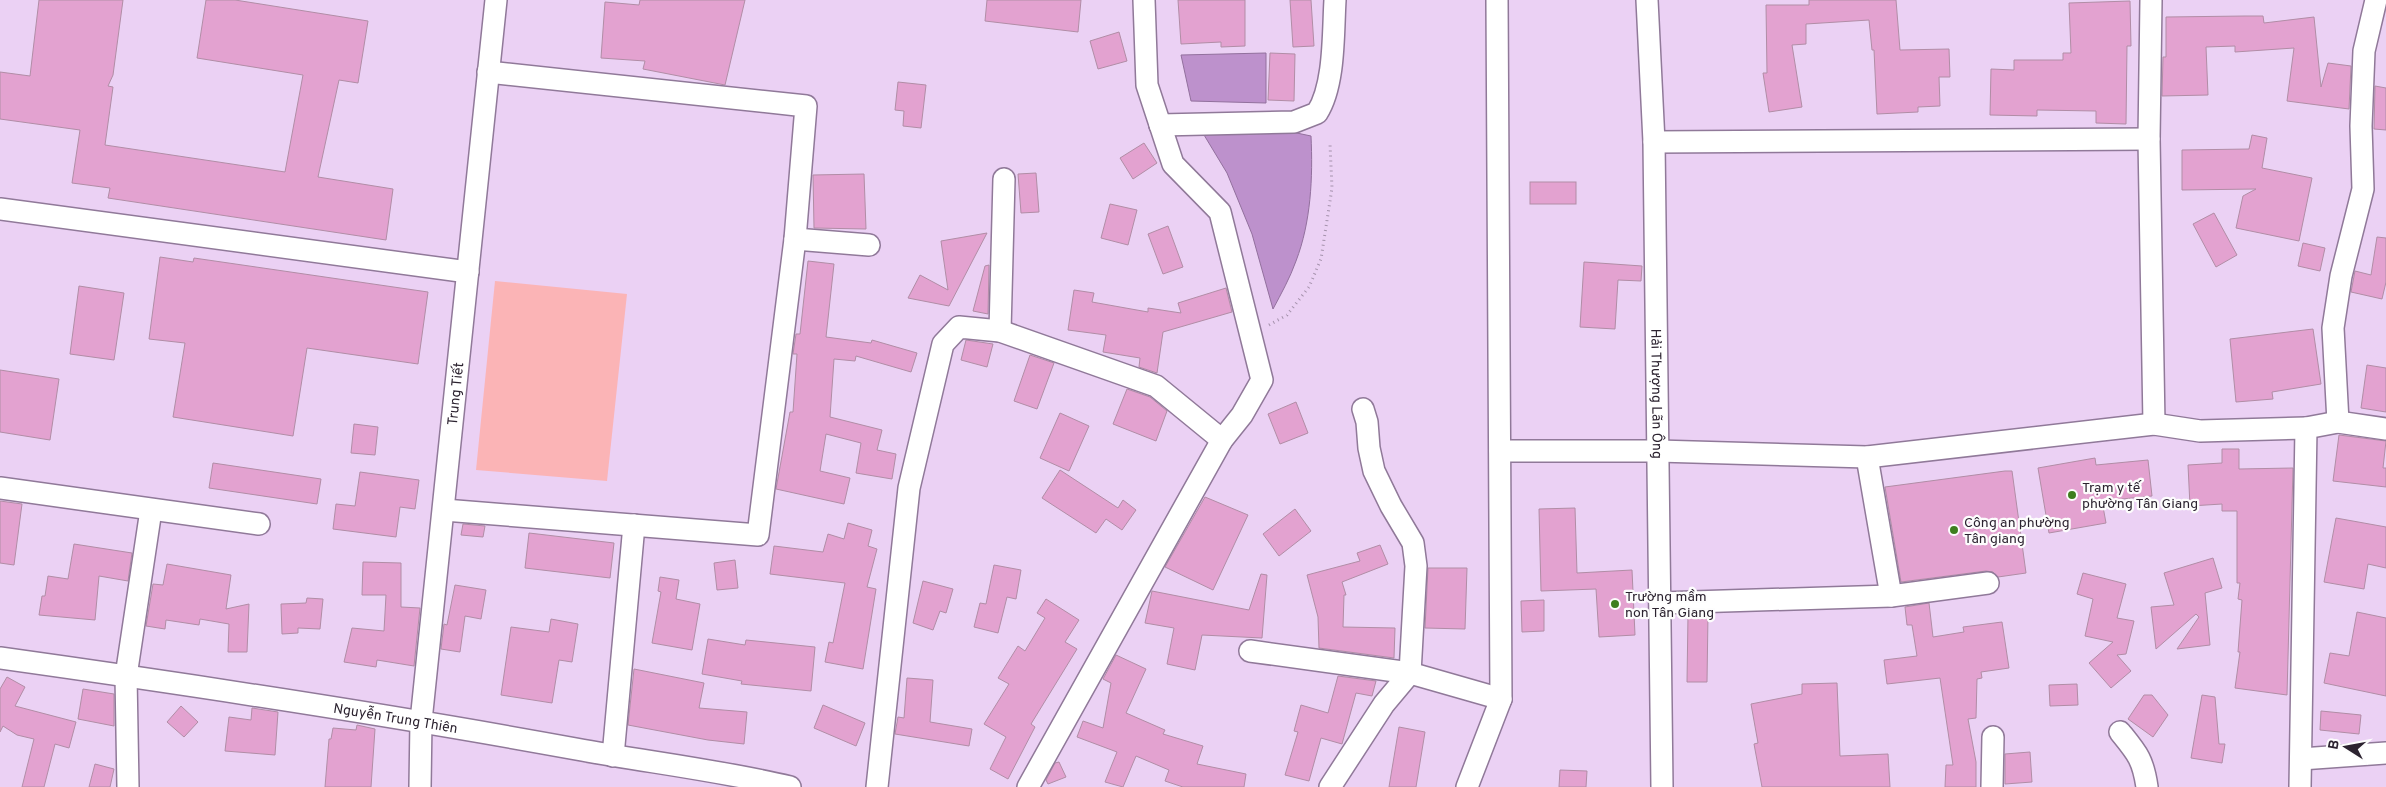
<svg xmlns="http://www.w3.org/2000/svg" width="2386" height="787" font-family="Overpass,sans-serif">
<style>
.green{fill:#fbb4b6}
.water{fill:#bd91cc;stroke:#92709d}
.building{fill:#e3a2d0;stroke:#b18da6}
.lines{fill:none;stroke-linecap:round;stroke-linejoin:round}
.minor-casing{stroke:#907999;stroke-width:24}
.path{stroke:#a592ac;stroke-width:3;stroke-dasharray:1 4;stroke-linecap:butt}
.minor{stroke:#fff;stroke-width:21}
.poi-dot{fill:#3e7e1e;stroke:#fdfdfd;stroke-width:2}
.labels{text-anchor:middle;stroke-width:4.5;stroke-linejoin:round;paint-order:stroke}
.street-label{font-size:14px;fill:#2c2330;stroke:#fdfdfd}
.poi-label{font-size:14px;fill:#2c2330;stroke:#fdfdfd;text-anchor:start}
</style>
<rect width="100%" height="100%" fill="#ebd1f4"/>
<polygon class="green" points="495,281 627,294 607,481 476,470"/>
<g class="water">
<polygon points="1266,53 1266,103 1191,101 1181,55"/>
<path d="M1201,130L1292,132L1311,136C1313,177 1311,222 1296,261C1290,278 1281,294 1273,309L1252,234L1227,173Z"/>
</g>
<g class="building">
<polygon points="39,0 123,0 113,75 108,86 113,87 105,145 285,172 303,75 197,58 206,0 235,0 368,21 358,83 339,80 318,177 393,189 386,240 108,198 110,188 72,183 80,130 0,119 0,72 30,76"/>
<polygon points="640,0 745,0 725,85 643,69 645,61 601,58 605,2 639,5"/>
<polygon points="987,0 1081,0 1078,32 985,21"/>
<polygon points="1178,0 1245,0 1245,46 1221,47 1221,42 1181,44"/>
<polygon points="1290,0 1311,0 1314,46 1293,47"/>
<polygon points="1809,0 1896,0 1900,50 1949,49 1950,77 1939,77 1940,106 1918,107 1918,112 1877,114 1874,50 1872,50 1869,20 1806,24 1806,44 1792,45 1802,107 1769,112 1763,73 1767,73 1766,5 1809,5"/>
<polygon points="2130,1 2131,46 2127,46 2126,124 2096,123 2096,111 2037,110 2037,116 1990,115 1991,69 2014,70 2014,60 2063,60 2063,53 2071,53 2069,3"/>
<polygon points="2245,16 2263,16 2264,23 2314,17 2321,87 2328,63 2351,66 2349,109 2287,101 2294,48 2235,52 2235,46 2206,47 2208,95 2162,96 2163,57 2166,57 2166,17"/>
<polygon points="1119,32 1127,61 1098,69 1090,41"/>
<polygon points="1270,53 1295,54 1294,101 1268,100"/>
<polygon points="898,82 926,85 921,128 903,126 904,111 895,110"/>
<polygon points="2375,86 2386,88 2386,130 2374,129"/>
<polygon points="2252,135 2267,138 2262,168 2312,178 2299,241 2236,228 2243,196 2256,189 2182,190 2182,150 2249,149"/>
<polygon points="1144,143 1157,163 1133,179 1120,158"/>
<polygon points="1036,173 1039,212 1021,213 1018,174"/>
<polygon points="864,174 866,229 814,228 813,175"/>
<rect x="1530" y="182" width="46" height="22"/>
<polygon points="1110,204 1137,210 1128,245 1101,238"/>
<polygon points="2214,213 2237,255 2216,267 2193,224"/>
<polygon points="1168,226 1183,267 1163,274 1148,234"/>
<polygon points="987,233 949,306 908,298 920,275 948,290 941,241"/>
<polygon points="2377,237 2386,238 2386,282 2382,299 2351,292 2355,271 2371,275"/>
<polygon points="2303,243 2325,248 2320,271 2298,266"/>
<polygon points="160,257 193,262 194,258 428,292 418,364 307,348 293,436 173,417 185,343 149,339"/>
<polygon points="808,261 834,264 826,337 871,343 872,340 917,353 911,372 856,356 855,361 834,359 830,417 882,430 877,450 896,454 892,479 856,473 861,443 826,434 820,471 850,478 844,504 776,489 790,412 793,412 797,354 793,354 796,334 800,334"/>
<polygon points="1584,262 1642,266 1641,281 1618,280 1615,329 1580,327"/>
<polygon points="989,265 988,314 973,311 985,266"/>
<polygon points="79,286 124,293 114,360 70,354"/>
<polygon points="1226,288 1232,312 1163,332 1157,373 1139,367 1140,358 1103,352 1106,335 1068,330 1074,290 1094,293 1092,302 1148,312 1148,308 1181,313 1178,303"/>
<polygon points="2313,329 2321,384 2272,392 2273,399 2236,402 2230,339"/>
<polygon points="966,340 993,344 987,367 961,360"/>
<polygon points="1030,355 1054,363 1037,409 1014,401"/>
<polygon points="2367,365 2386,368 2386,412 2361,408"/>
<polygon points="0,370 59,379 50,440 0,432"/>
<polygon points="1127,389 1150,397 1167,411 1156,441 1113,424"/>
<polygon points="1296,402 1308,433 1280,444 1268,414"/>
<polygon points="1060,413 1089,426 1069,471 1040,458"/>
<polygon points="354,424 378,427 375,455 351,453"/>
<polygon points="2339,435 2386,441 2383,468 2386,468 2386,487 2333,481"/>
<polygon points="2222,449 2239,449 2239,469 2293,468 2287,695 2235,688 2240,652 2238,652 2242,600 2238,599 2240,583 2237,583 2237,511 2222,511 2222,504 2190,506 2188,465 2222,463"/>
<polygon points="2095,458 2096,465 2148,460 2152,496 2102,501 2106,523 2049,533 2038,468"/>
<polygon points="213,463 321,479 317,504 209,488"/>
<polygon points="1060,470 1118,508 1123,500 1136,510 1122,530 1106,519 1096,533 1042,498"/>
<polygon points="2005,471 2012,471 2026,573 1998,577 1993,572 1986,571 1901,582 1885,487"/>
<polygon points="360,472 419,480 415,509 400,507 396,537 333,529 336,504 355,506"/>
<polygon points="1205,497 1248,515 1213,590 1165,567"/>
<polygon points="0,501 22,504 14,565 0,563"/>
<polygon points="1575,508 1577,573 1632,570 1635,635 1599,637 1596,589 1541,591 1539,509"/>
<polygon points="1295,509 1311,531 1279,556 1263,534"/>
<polygon points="2336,518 2386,527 2386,568 2368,564 2364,589 2324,582"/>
<polygon points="848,523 872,530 868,546 877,549 867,587 876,589 863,669 825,662 829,642 833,643 845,583 770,574 774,546 823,552 828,534 844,539"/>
<polygon points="463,524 485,526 483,537 461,535"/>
<polygon points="529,533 614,543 610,578 525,568"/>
<polygon points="74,544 132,553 128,581 99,576 95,620 39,615 42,596 45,596 48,576 68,579"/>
<polygon points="1380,545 1388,564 1342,582 1346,595 1344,595 1343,627 1395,628 1394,658 1319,648 1318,617 1307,575 1360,561 1357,553"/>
<polygon points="2213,558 2222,588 2205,593 2210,645 2177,649 2199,617 2196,614 2156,649 2151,607 2174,605 2164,573"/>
<polygon points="735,560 738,588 717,590 714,563"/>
<polygon points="363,562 401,563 401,607 420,608 414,666 377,660 376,667 344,662 352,628 384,631 386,595 362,595"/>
<polygon points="167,564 231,575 226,609 249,604 247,652 228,652 229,624 200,619 199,625 166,620 165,629 146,626 153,584 163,585"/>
<polygon points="994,565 1021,570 1016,599 1007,597 998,633 974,627 980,603 986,604"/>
<polygon points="1428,568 1467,568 1465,629 1425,628"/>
<polygon points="2083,573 2126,584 2117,618 2134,621 2126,654 2117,655 2131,671 2111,688 2089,663 2113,642 2085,636 2093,599 2077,594"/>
<polygon points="1261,574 1267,575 1262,638 1202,635 1195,670 1167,664 1174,628 1145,623 1152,591 1249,610"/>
<polygon points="660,577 679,580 676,599 700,604 692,650 652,643 661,592 658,591"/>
<polygon points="923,581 953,589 946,613 940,611 933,630 913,623"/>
<polygon points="455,585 486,590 481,619 465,616 460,652 441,649 444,624 447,625"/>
<polygon points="307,598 323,599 320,629 298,628 298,633 282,634 281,604 306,603"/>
<polygon points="1046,599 1079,620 1065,642 1077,649 1031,724 1035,727 1008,779 990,769 1006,737 984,724 1009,684 998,678 1018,646 1025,651 1045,618 1037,613"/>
<polygon points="1544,600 1544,631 1522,632 1521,601"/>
<polygon points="1929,603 1933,637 1964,632 1963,627 2002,622 2009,668 1981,672 1982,678 1977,679 1976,718 1968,719 1976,762 1976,787 1945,787 1946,765 1953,765 1940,678 1887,684 1884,660 1917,656 1912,625 1907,625 1905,607"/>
<polygon points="2357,612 2386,618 2386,696 2324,683 2330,653 2349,656"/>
<polygon points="1708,614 1707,682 1687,682 1688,615"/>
<polygon points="551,619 578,624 572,662 559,660 552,703 501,695 511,627 549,632"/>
<polygon points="708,639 745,645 746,640 815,647 811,691 741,684 742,681 702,674"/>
<polygon points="1116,655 1146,669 1126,713 1165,730 1163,734 1203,746 1197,764 1246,774 1244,787 1183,787 1165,781 1169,770 1136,756 1123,787 1105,782 1117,752 1077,737 1083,721 1103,728 1111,683 1103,679"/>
<polygon points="634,669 704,683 699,708 747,712 744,744 708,740 628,725"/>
<polygon points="1338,676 1376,681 1372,696 1356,693 1342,744 1321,738 1309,781 1285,775 1298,732 1294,731 1301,705 1328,713"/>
<polygon points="7,677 25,687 15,706 76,722 69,748 55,744 44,787 22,787 34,739 17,735 3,726 0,732 0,689"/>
<polygon points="907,678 933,680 930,722 972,729 969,746 895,734 898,717 904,718"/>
<polygon points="1837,683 1840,756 1888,754 1890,787 1762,787 1754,744 1758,743 1751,704 1802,694 1802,684"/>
<polygon points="2077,684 2078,705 2050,706 2049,685"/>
<polygon points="83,689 114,694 114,726 78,719"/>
<polygon points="2144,695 2152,695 2168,715 2153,737 2128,719"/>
<polygon points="2202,695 2215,697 2219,744 2225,744 2222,763 2191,758"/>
<polygon points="823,705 865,723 856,746 814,728"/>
<polygon points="181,706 198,722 184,737 167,722"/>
<polygon points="252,708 278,712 275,755 225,751 229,717 251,720"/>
<polygon points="2321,711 2361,715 2359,734 2320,730"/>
<polygon points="357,725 375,729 371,787 325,787 329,739 331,739 333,728 356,730"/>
<polygon points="1399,727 1425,732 1416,787 1389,787"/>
<polygon points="2030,752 2032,782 2005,784 2005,754"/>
<polygon points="1059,762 1066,777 1048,784 1046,780 1055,763"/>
<polygon points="95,764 114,769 110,787 89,787"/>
<polygon points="1560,770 1587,771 1586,787 1559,787"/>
</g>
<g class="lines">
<g class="minor-casing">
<g id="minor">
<path id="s1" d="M1647,0L1654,142L1662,787"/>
<polyline points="2151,0 2149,139 2154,424"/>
<path d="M1160,125L1294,122L1317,113C1335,85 1333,33 1335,0"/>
<polyline points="1654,142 2149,139"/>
<polyline points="0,209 468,272"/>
<polyline points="795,239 869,245"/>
<polyline points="1000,331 1004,179"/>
<polyline points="2338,422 2386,429"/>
<polyline points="1500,451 1658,451 1867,457 2154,424 2200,431 2306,428"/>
<polyline points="1867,457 1891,596"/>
<polyline points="0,488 259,524"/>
<polyline points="444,510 758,535 795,239 806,106 488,72"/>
<polyline points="1660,603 1891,596 1988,583"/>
<polyline points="1250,651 1410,673 1501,699"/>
<path id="s2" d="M0,658C193,685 385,714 576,749C647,762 719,770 790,787"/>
<path d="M2120,732C2137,753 2143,759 2147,787"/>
<polyline points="613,756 634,525"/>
<polyline points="2301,759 2386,753"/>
<polyline points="128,787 126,676 151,510"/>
<path id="s3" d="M420,787L421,721L496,0"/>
<polyline points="877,787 909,488 943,344 959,327 1000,331 1156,386 1222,440"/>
<polyline points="1028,787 1222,440 1242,415 1262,380 1220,212 1173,164 1147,85 1144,0"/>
<polyline points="1330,787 1384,704 1410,673 1416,566 1413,543 1391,506 1374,471 1369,448 1367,422 1363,409"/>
<polyline points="1467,787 1501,699 1497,0"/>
<polyline points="1992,787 1993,737"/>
<polyline points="2300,787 2306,428 2338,422 2333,328 2341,276 2363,189 2361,126 2364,51 2376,0"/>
</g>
</g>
<polyline class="path" points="1269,325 1287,315 1309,287 1321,259 1332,188 1330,144"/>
<use href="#minor" class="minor"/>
</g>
<g class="poi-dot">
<circle cx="2072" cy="495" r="5"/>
<circle cx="1954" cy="530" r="5"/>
<circle cx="1615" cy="604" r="5"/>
</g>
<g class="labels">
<g class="street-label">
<text dy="5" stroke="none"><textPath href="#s3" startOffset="395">Trung Tiết</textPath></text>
<text dy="5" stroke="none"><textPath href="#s1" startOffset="394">Hải Thượng Lãn Ông</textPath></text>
<text dy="5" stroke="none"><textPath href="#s2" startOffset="400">Nguyễn Trung Thiên</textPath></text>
</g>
<g class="poi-label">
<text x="2082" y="492">Trạm y tế<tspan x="2082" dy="16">phường Tân Giang</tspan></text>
<text x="1964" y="527">Công an phường<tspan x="1964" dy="16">Tân giang</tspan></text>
<text x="1625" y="601">Trường mầm<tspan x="1625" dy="16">non Tân Giang</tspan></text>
</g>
</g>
<g transform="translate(2346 747) rotate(281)" stroke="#fdfdfd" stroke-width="4" paint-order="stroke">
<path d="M0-4L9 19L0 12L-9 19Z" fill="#2c2330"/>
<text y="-8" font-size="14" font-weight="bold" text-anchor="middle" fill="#2c2330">B</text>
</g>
</svg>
